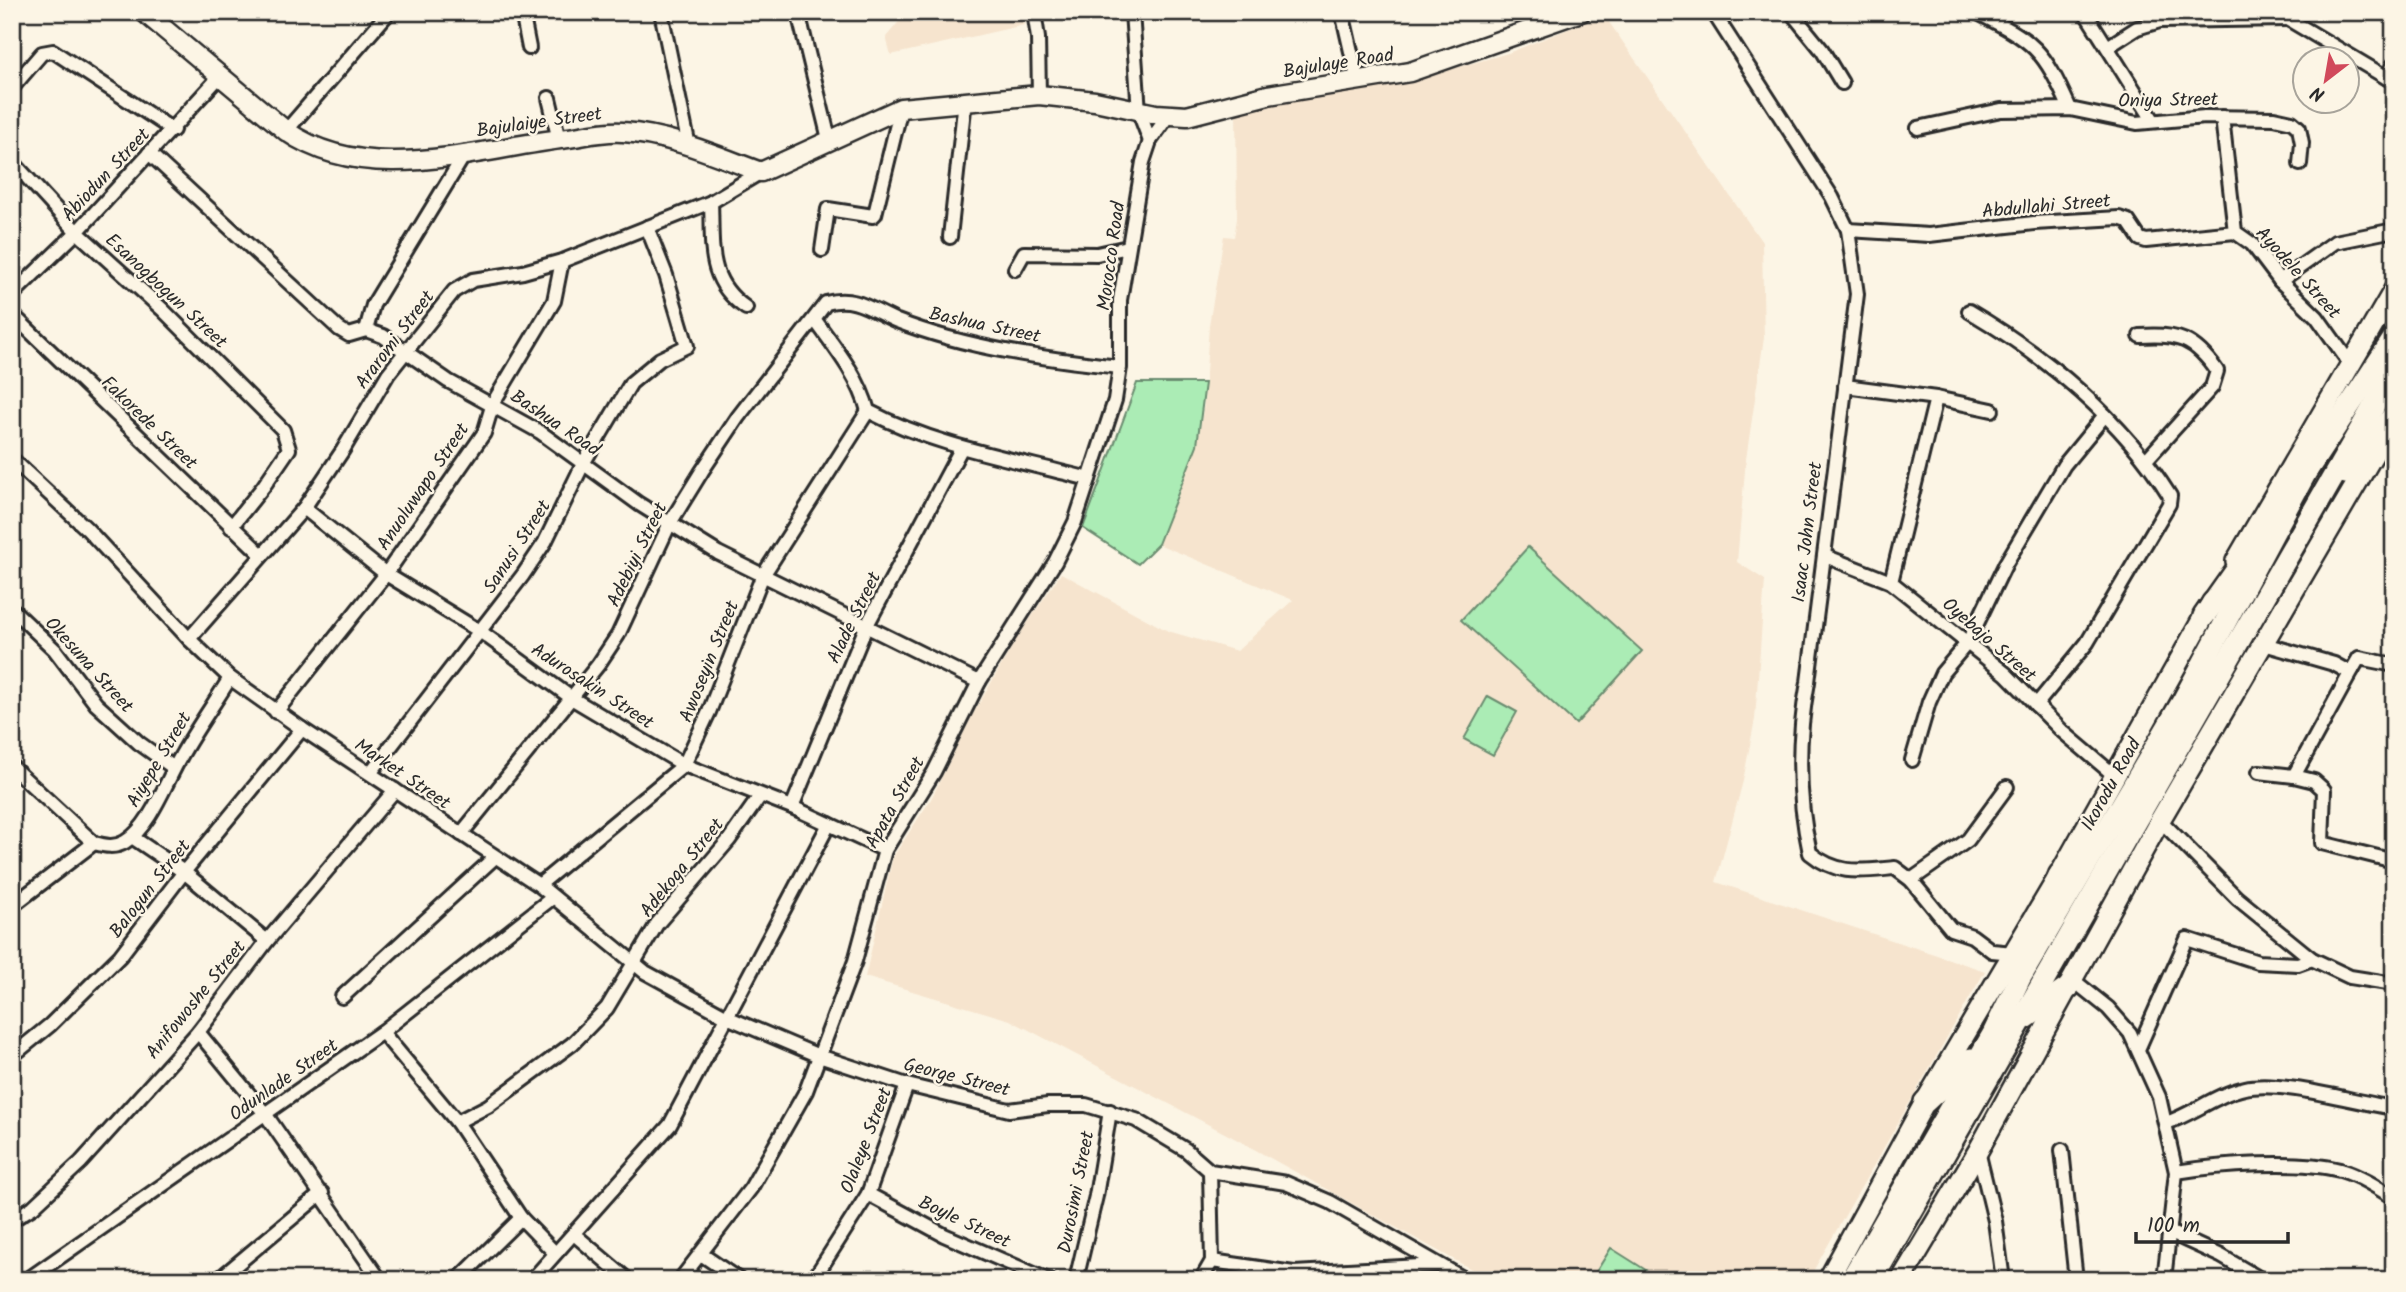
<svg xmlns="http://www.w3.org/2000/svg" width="2406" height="1292" font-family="Kalam,sans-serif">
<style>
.built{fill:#f6e4ce}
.green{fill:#abecb5;stroke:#6b8c70;stroke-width:2}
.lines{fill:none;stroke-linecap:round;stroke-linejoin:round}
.street-casing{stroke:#2b2b2b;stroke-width:18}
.secondary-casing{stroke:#2b2b2b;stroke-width:23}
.primary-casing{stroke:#2b2b2b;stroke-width:24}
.highway-casing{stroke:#2b2b2b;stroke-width:26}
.street{stroke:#fcf5e5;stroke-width:12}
.secondary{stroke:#fcf5e5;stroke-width:18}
.primary{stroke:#fcf5e5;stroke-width:19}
.highway{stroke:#fcf5e5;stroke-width:21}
.labels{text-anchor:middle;stroke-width:5;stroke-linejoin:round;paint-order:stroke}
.street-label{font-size:19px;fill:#2b2b2b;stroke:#fcf5e5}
</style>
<rect width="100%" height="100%" fill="#fcf5e5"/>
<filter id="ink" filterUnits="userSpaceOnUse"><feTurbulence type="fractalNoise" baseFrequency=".0143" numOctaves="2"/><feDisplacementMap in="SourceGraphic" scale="14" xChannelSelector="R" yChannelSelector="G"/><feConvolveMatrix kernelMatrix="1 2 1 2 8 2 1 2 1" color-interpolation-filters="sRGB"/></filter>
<g filter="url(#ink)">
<g class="built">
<polygon points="907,12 1021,12 1024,25 891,55 886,37"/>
<polygon points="1604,15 1762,242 1764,338 1746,459 1737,562 1765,580 1755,719 1743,781 1716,882 1985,971 1808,1280 1491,1280 1234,1138 1010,1020 865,977 893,857 931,799 973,714 1016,640 1061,573 1168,631 1237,651 1293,600 1158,544 1197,445 1204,404 1209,325 1224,236 1234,237 1237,219 1236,104 1328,88 1414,80 1508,53"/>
</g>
<g class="green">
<polygon points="1137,383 1205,383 1197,445 1158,544 1138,564 1083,528"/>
<polygon points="1528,547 1642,651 1576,724 1461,620"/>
<polygon points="1488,696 1517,712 1493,755 1464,739"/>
<polygon points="1611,1248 1660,1279 1591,1280"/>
</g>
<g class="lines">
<g class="street-casing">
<g id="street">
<polyline points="522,12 529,48"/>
<polyline points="661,12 689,146"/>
<polyline points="798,12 829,139"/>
<polyline points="1034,12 1038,38 1039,95"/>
<polyline points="1132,12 1139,112 1150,141"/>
<polyline points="1342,12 1357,78"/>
<path d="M1713,12L1832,197L1848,230L1857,294L1808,682C1797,740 1797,795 1810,853C1838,876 1861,871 1895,868L1911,880L1951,929L1972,936L1992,951L2014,953"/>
<polyline points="1791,12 1822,50 1842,83"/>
<path d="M1976,12C2035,42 2043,48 2070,109"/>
<polyline points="2085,12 2153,120"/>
<polyline points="2283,16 2394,82"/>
<polyline points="2109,46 2137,28 2160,21 2287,19"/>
<polyline points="2387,78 2394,64"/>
<polyline points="12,88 42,53 53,51 173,130"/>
<polyline points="549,98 559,140"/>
<polyline points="2222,117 2235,232 2252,244 2280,281 2317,317 2351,365"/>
<polyline points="1918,128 2001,110 2070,109 2137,123 2205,117 2274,118 2292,122 2299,128 2302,143 2300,164"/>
<polyline points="286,131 389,12"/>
<polyline points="149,153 339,329 349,335 366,330 383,336 448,381 540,432 639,504 718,553 979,682"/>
<polyline points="12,161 77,232 162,309 283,430 289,449 263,487 231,527"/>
<path d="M711,202C713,246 706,280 746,308"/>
<polyline points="1848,230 1929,235 2034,223 2119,218 2128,221 2140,239 2146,241 2235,232"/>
<polyline points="950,237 965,100"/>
<polyline points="822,250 828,209 873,216 875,214 901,108"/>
<polyline points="1015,269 1024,253 1097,254 1128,247"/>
<polyline points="2280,281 2335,242 2394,230"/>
<polyline points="12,295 77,232 221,75"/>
<path d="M1969,311C2047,357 2122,419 2170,496L2169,504L2087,643L2036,705"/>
<polyline points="12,314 262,555"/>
<path d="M815,320C836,349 859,377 868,411C937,447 1013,459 1089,479"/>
<polyline points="366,330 373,305 466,152"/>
<path d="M2140,336C2178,333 2195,339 2217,371L2212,387L2146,460"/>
<polyline points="1845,386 1936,398 1992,410"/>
<polyline points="12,459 87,529 189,639 230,678 302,729 539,885 645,972 729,1018 819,1056 907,1085 1009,1110 1048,1105 1086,1105 1136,1120 1186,1150 1210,1171 1286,1183 1330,1202 1466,1280"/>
<polyline points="304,508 386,574 481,632 573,699 684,765 792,807 885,850"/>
<polyline points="1825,556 1891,582 2006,674 2062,731 2115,776"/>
<polyline points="1891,582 1936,398"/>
<polyline points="12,609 55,650 96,704 139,743 174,768"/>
<polyline points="189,639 304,508 343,450 388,374 454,291 473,280 523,272 562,261 711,202 761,172"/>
<polyline points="2264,644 2334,664 2345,670 2352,670 2359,658 2394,665"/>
<polyline points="2352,670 2294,776 2314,781 2324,790 2322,843 2394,861"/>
<polyline points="276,712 386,574 484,433 493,403 554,301 562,261"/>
<polyline points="1912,760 1929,702 1942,673 1968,642 2006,563 2064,465 2105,415"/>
<path d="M12,767L94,843C105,846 115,848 125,842C151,826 166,781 181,756C196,729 214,704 230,678"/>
<polyline points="371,772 523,575 545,542 584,462 631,383 660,359 687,346 666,275 647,227"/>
<polyline points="2259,772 2294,776"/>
<polyline points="792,807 866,627 961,449"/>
<polyline points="2160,820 2237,898 2312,959 2350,977 2394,984"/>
<path d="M461,834L598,665L618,635L670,523L702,471L738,417L826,303C855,295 871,310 897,321C966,348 1046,359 1120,367"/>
<polyline points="132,837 184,872 267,941"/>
<polyline points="1911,880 1968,840 2007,787"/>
<polyline points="539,885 684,765 709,712 762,577 868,411"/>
<polyline points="12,906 94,843"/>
<polyline points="2073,980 2108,1008 2130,1033 2159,1097 2176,1172 2164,1280"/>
<polyline points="342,997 495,857"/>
<polyline points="198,1032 266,1115 380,1280"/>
<polyline points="382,1032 457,1122 521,1218 555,1253"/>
<polyline points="2139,1047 2187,939 2258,962 2298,964 2312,959"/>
<polyline points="12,1056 50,1025 120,956 184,872 302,729"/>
<polyline points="457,1122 488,1106 572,1044 607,1008 657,924 729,840 760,796"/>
<path d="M2166,1123C2193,1114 2217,1094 2245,1088C2281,1080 2354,1102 2394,1108"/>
<polyline points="2062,1150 2076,1280"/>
<polyline points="1978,1151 1995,1221 2003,1280"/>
<path d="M2176,1172C2219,1165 2298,1159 2340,1170C2360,1176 2377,1187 2394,1198"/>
<polyline points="868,1194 944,1235 1048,1280"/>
<polyline points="12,1220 33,1207 81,1162 198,1032 267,941 395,790"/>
<polyline points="2171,1233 2221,1256 2262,1280"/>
<polyline points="575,1235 628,1280"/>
<polyline points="701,1254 739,1280"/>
<polyline points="1212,1261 1294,1273 1438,1265"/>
<polyline points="27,1280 382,1032 552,898"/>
<polyline points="218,1280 322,1193"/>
<polyline points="458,1280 521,1218"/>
<polyline points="532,1280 670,1125 829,824"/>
<polyline points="680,1280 751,1188 806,1091 855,961 885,850 934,772 979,682 1055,562 1075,522 1115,400 1120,367 1120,300 1143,162 1150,141 1168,116"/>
<polyline points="813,1280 868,1194 907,1085"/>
<polyline points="1076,1280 1096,1196 1110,1111"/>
<polyline points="1201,1280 1212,1261 1210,1171"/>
</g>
</g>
<g class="secondary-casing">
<path id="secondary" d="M144,12L286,131C365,186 471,151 560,139C581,137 602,130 623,132C671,135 717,156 761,172L901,108L1039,95L1095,101L1156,114L1187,116L1268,95L1410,72L1581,12"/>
</g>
<g class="primary-casing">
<g id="primary">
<polyline points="2236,561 2394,290"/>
<polyline points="1828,1280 1925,1102 2060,874 2212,602"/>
<polyline points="1901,1280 1978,1151 2160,820 2386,433"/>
</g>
</g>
<g class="highway-casing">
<g id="highway">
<polyline points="2345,473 2394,415"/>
<polyline points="2204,616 2252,548"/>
<polyline points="2042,921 2060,874"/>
<polyline points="2026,1018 2068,988"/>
<polyline points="1925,1102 1971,1059"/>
<polyline points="1851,1280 1993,1034 2020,978 2184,699 2306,472 2394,338"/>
<polyline points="1872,1280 2394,371"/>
</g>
</g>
<use href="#street" class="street"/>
<use href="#secondary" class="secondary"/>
<use href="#primary" class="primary"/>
<use href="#highway" class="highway"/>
</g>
</g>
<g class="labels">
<g class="street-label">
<text transform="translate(1338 62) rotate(-9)" y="7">Bajulaye Road</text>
<text transform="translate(2168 99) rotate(-1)" y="7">Oniya Street</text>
<text transform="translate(539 121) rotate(-8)" y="7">Bajulaiye Street</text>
<text transform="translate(105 174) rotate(-47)" y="7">Abiodun Street</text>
<text transform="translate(2046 205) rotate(-5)" y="7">Abdullahi Street</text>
<text transform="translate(1110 256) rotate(-82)" y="7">Morocco Road</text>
<text transform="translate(2299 272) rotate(48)" y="7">Ayodele Street</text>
<text transform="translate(167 290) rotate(43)" y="7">Esanogbogun Street</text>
<text transform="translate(985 324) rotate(12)" y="7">Bashua Street</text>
<text transform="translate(394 339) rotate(-53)" y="7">Araromi Street</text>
<text transform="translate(150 422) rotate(44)" y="7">Fakorede Street</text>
<text transform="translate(556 422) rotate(34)" y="7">Bashua Road</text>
<text transform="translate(422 486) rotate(-56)" y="7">Anuoluwapo Street</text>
<text transform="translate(1806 532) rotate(-83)" y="7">Isaac John Street</text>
<text transform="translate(516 546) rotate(-57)" y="7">Sanusi Street</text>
<text transform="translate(636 554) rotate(-64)" y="7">Adebiyi Street</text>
<text transform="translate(853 617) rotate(-64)" y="7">Alade Street</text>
<text transform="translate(1990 639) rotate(41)" y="7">Oyebajo Street</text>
<text transform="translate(708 661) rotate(-68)" y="7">Awoseyin Street</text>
<text transform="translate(90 664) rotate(48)" y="7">Okesuna Street</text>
<text transform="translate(593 685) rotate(33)" y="7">Adurosakin Street</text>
<text transform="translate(158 759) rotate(-59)" y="7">Aiyepe Street</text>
<text transform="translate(403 773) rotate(34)" y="7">Market Street</text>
<text transform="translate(2110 784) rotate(-61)" y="7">Ikorodu Road</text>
<text transform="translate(894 802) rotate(-61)" y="7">Apata Street</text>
<text transform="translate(681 867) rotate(-51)" y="7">Adekoga Street</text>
<text transform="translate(149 888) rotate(-52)" y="7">Balogun Street</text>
<text transform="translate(195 999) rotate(-51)" y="7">Anifowoshe Street</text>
<text transform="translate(957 1076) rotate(14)" y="7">George Street</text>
<text transform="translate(283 1079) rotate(-35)" y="7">Odunlade Street</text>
<text transform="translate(865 1140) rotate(-69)" y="7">Olaleye Street</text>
<text transform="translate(1075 1192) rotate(-79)" y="7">Durosimi Street</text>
<text transform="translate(965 1221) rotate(25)" y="7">Boyle Street</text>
</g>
</g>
<rect width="2406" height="1292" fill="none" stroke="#fcf5e5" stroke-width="42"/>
<rect x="21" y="21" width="2364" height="1250" fill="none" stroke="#2b2b2b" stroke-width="2.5" filter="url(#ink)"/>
<g transform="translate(2326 80) rotate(211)"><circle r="33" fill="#fcf5e5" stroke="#a8a49b" stroke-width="2"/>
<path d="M0-5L12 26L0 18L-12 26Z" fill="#d1495b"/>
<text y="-10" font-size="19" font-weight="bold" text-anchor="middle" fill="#2b2b2b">N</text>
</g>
<path d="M2136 1232v10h152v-10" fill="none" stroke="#2b2b2b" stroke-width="3.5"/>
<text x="2147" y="1232" font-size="21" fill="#2b2b2b" stroke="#fcf5e5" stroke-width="5" paint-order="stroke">100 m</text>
</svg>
